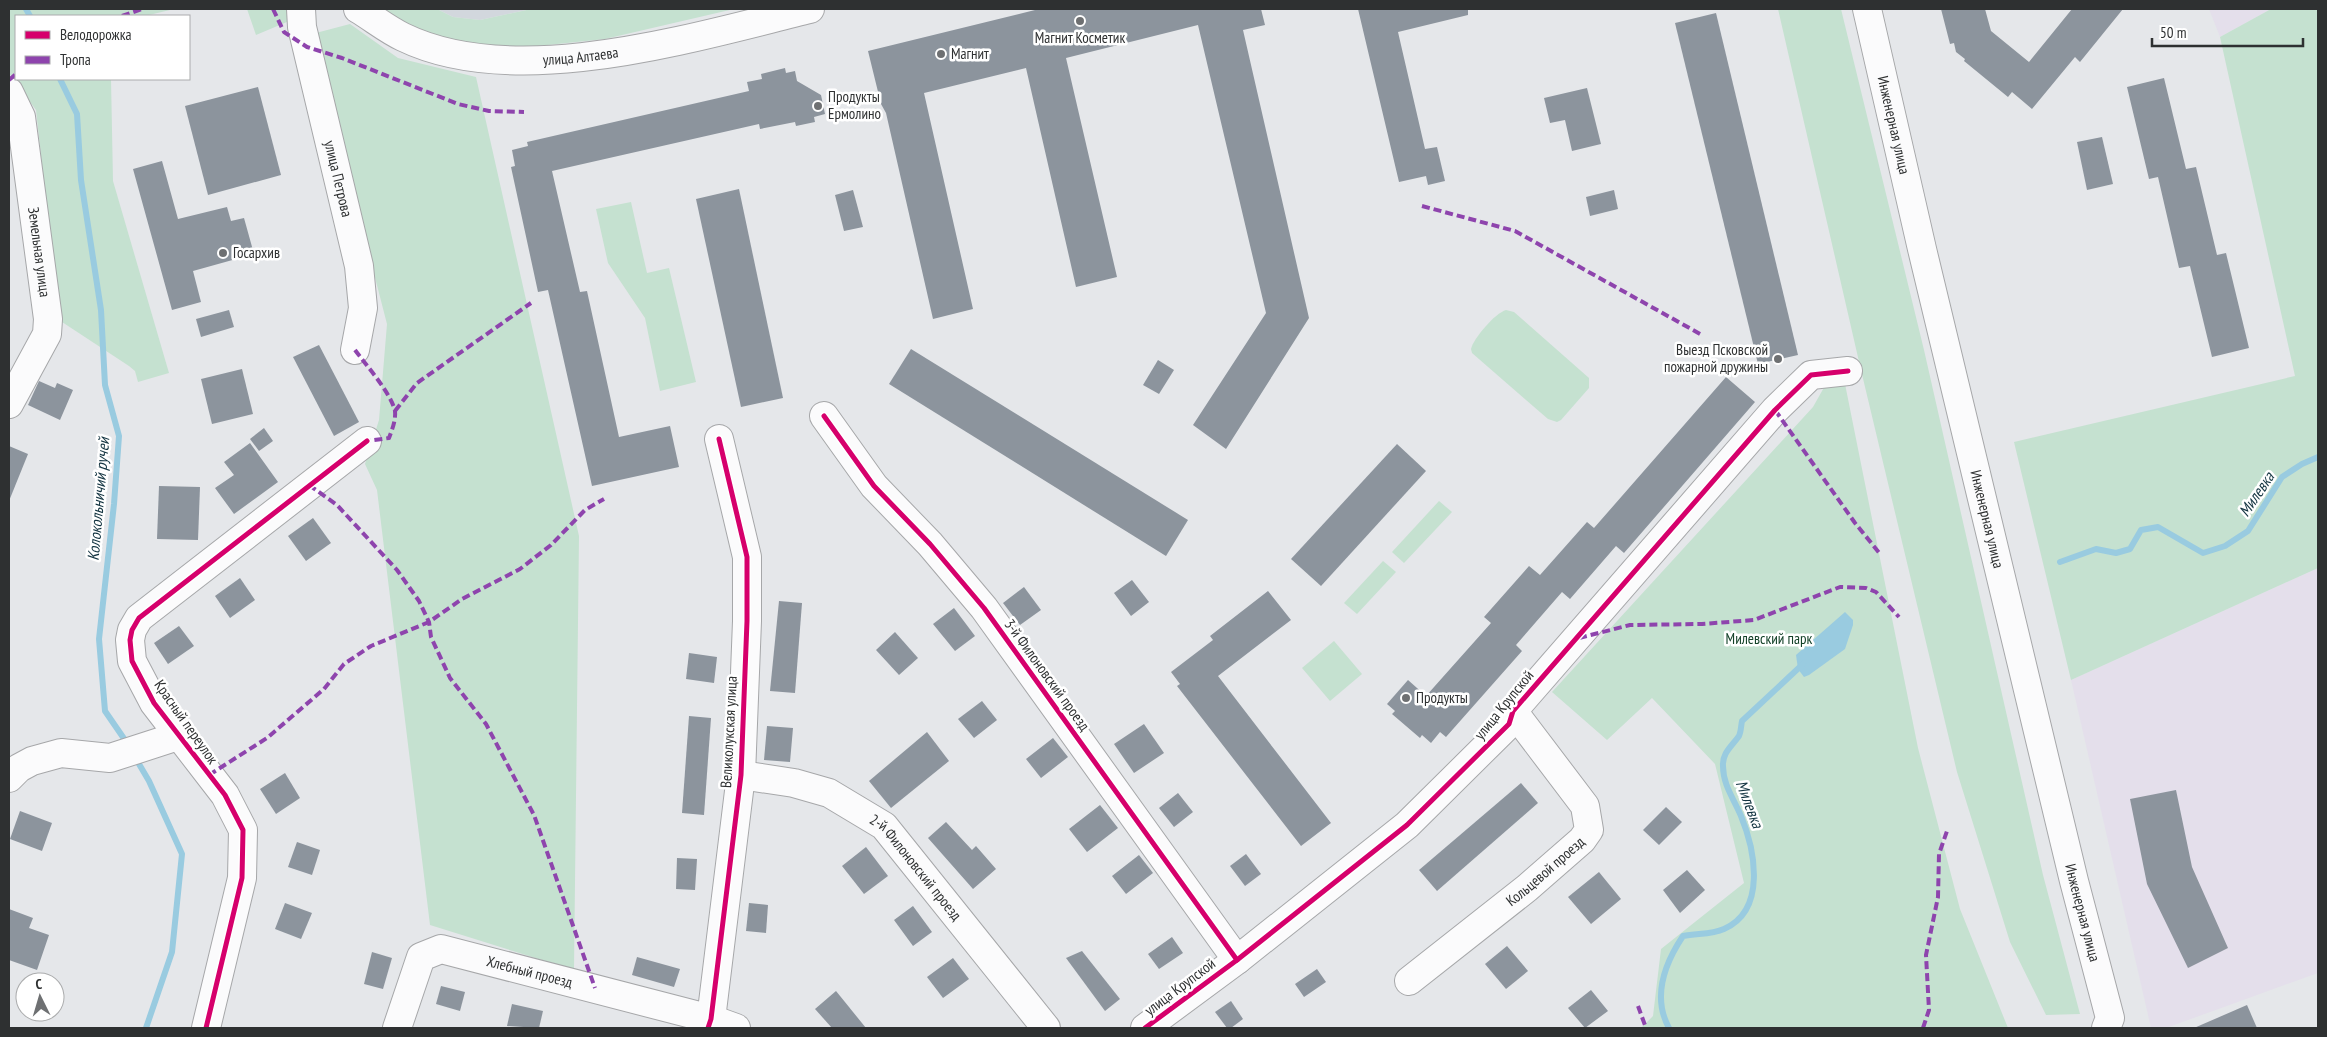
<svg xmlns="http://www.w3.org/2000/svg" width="2327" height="1037" font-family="'PT Sans Narrow',sans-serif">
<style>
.built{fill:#d2d7dd}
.industrial{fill:#e4dfeb}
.green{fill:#c5e1d0}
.water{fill:#99cbe0}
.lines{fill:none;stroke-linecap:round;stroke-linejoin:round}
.stream{stroke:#99cbe0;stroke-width:6}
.building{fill:#8c949d}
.minor-casing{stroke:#a6a7a9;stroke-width:30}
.major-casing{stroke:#a6a7a9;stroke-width:30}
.minor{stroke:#fbfbfc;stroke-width:28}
.major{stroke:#fbfbfc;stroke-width:28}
.quiet{stroke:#8e44ad;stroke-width:4;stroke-dasharray:8 4;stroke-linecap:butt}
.cycleway-casing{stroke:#fff;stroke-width:8}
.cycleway{stroke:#d6006c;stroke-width:5}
.poi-dot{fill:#6e7072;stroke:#fff;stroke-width:2}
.labels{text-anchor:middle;stroke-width:5;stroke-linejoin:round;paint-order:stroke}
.poi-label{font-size:15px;fill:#2e3031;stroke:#fff;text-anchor:start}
.street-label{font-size:15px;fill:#2e3031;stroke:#fff}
.park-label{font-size:15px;fill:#134128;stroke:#fff}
.water-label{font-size:16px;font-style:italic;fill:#123340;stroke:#fff}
</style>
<rect width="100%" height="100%" fill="#e5e7ea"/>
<polygon class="built" points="437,9 531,9 480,20 453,17"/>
<g class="industrial">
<polygon points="2209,9 2271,9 2220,37"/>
<polygon points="2318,568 2318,973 2166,1028 2151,1028 2071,680"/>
</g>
<g class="green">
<polygon points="9,9 174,9 145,16 16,16 16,79 111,79 113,181 169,373 138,382 135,371 129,366 59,320 36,110 9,73"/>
<polygon points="247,9 294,9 294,19 256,35"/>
<polygon points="371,9 437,9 453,17 480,20 531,9 734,9 605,39 538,46 477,46 412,33"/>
<polygon points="1778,9 1841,9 1924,350 2043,875 2080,1014 2046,1015 2010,942 1957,772 1860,366"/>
<polygon points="2271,9 2318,9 2318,568 2071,680 2014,442 2295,376 2220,37"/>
<polygon points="350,24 398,58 476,77 579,536 574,970 430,925 377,490 365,464 379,420 387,324 312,34"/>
<polygon points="631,202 647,273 669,268 696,382 660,391 645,318 608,263 596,209"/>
<path d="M1506,310L1514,312L1589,378V388L1561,420L1557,422L1548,419L1472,353L1471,349C1473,339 1495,313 1506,310Z"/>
<polygon points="1840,359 1918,748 1960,909 2008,1028 1641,1028 1653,1016 1661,949 1744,883 1715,764 1652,698 1607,740 1552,692 1813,407"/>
<polygon points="1439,501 1452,512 1404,563 1392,552"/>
<polygon points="1383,561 1396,572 1357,614 1344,603"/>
<polygon points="1334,641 1362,674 1330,701 1302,668"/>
</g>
<polygon class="water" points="1845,612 1853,620 1853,625 1845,649 1809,675 1804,677 1798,669 1796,655"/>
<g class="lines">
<g class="stream">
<polyline points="26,9 30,16"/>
<polyline points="60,79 77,114 81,180 101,310 105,385 119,436 114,504 99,639 105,711 127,743"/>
<polyline points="2060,562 2096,549 2116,553 2130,549 2141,530 2158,527 2203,553 2225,546 2248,531 2282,477 2302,464 2318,457"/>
<polyline points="139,764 149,781 182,854 172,952 146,1028"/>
<path d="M1669,1028C1652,997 1665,963 1683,936C1697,933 1711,935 1724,929C1767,910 1755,850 1741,816C1734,799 1723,785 1723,766C1722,753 1732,746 1739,736C1741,732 1741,726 1742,721L1803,664"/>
</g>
</g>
<g class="building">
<polygon points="1039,9 1261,9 1265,25 1243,30 1309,318 1226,449 1193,425 1266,313 1198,25 1066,58 1117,277 1076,287 1026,68 924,93 973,309 933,319 886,113 881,104 868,51"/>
<polygon points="1358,9 1468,9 1468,15 1398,32 1425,149 1437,147 1445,181 1428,185 1426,176 1399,182"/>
<polygon points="1941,9 1985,9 1991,31 2029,62 2072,9 2123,9 2080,62 2075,57 2032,109 2012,92 2008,97 1964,61 1965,59 1956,52 1954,43 1950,44"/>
<polygon points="1716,13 1798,355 1758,364 1675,23"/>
<polygon points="785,68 786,73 795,71 797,81 821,95 825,114 814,117 815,122 796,126 795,122 760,129 759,124 552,171 580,292 587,291 619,437 670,426 679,467 592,486 548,290 538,292 511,167 515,166 512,150 528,146 527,142 749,91 747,82 762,79 761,74"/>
<polygon points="2164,78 2186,169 2196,167 2217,255 2226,253 2249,348 2212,357 2190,266 2179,268 2158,177 2149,179 2127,87"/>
<polygon points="258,87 281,175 208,195 185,106"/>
<polygon points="1587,88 1601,144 1572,151 1565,120 1550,123 1544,98"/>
<polygon points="2102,137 2113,184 2087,190 2077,142"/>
<polygon points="162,161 178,219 227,207 231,221 244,218 254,254 193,271 201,302 172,310 133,169"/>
<polygon points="739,189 783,398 741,407 696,199"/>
<polygon points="853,190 863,227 844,231 835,195"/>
<polygon points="1614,190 1618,209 1590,216 1586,197"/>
<polygon points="229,310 234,327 201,337 196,319"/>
<polygon points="319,345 359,422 334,436 293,357"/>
<polygon points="911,349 1188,520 1166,556 889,384"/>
<polygon points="1158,360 1174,370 1159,394 1143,385"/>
<polygon points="242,369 253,414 212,424 201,379"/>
<polygon points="1726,377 1755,402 1624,553 1616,546 1570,599 1562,592 1516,645 1522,651 1446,737 1440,732 1431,743 1422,735 1420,738 1392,714 1395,711 1387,704 1408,680 1426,696 1491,623 1484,617 1529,566 1540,575 1587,522 1594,528"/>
<polygon points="39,381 55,388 57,383 73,390 60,420 28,405"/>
<polygon points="264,428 273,441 259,451 250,439"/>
<polygon points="250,443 278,482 234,514 215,488 234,475 224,462"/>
<polygon points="1397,444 1426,471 1321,586 1291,559"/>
<polygon points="9,446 28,454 9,501"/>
<polygon points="159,486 200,487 198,540 157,539"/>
<polygon points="313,518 331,543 306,561 288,536"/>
<polygon points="240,578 255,600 230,618 215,596"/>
<polygon points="1132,580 1149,602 1131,616 1114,593"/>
<polygon points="1024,587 1041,610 1020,625 1003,603"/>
<polygon points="1268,591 1291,620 1218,676 1331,823 1301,846 1177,686 1180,684 1171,672 1213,640 1210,636"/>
<polygon points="779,601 802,603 795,693 770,691"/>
<polygon points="954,608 975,636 955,651 933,624"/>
<polygon points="179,626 194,646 168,664 154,643"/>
<polygon points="895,632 918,658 899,675 876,650"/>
<polygon points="689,653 717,657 714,683 686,679"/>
<polygon points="982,701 997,720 974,738 958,719"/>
<polygon points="689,716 711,718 704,815 682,813"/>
<polygon points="1144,724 1164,753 1134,773 1114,744"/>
<polygon points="767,726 793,728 790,762 764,760"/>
<polygon points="927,732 949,761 891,808 869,781"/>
<polygon points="1053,738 1068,757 1041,778 1026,759"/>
<polygon points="285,773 300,798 276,814 260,789"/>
<polygon points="1521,783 1538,803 1437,891 1419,870"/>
<polygon points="2176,790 2192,867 2228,948 2188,968 2147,884 2130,799"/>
<polygon points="1178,793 1193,812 1174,827 1159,808"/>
<polygon points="1100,805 1118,828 1087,852 1069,829"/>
<polygon points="1666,807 1682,822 1659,845 1643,830"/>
<polygon points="20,811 52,823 42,851 10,839"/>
<polygon points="946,822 972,850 976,846 996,869 973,889 928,838"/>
<polygon points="297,842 320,850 312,875 288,867"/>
<polygon points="866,847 888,876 864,894 842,866"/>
<polygon points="1246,854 1261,874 1245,886 1230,866"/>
<polygon points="1139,855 1153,873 1126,894 1112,876"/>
<polygon points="677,858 697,859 695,890 676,889"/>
<polygon points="1687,870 1705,890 1680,913 1663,890"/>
<polygon points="1599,872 1621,899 1591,924 1568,897"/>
<polygon points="285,903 312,913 301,939 275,929"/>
<polygon points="749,903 768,905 766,933 746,931"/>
<polygon points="913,906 932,932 913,946 894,920"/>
<polygon points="9,909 33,918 29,928 49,935 37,970 9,960"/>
<polygon points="1172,937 1183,953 1159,969 1148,954"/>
<polygon points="1507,946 1528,971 1506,989 1485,964"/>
<polygon points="1082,951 1120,999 1105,1011 1066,958"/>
<polygon points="372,952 392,958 383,989 364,984"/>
<polygon points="637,957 680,969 674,987 632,975"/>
<polygon points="953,958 969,979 943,998 927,977"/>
<polygon points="1317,969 1326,982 1304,997 1295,984"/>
<polygon points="441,986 465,992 460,1011 436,1004"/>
<polygon points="1591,990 1608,1011 1585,1028 1568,1008"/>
<polygon points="836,991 866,1028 832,1028 815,1009"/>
<polygon points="1231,1001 1243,1019 1231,1028 1227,1028 1215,1012"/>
<polygon points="512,1004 543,1011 539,1028 507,1026"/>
<polygon points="2247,1005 2257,1028 2194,1028"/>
</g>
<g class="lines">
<g class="minor-casing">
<g id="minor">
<path id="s1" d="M301,9L302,27L359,266L363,308L355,350"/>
<path id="s2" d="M358,9C373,18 388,30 403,37C516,92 694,37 810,9"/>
<path id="s3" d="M9,92L21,117L48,319L47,334L9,404"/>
<polyline points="824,416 874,486 930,544 984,608 1237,960"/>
<path id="s4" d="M741,775L794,783L829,793L884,826L1046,1028"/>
<polyline points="9,778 19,768 32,761 61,753 110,758 178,736"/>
<path id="s5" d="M1409,981L1527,888L1582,840L1589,830L1585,806L1513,711"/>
<polyline points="206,1028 242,878 243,830 225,795 154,703 132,661 130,640 132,630 139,618 367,441"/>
<path id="s6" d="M397,1028L421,957L441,949L711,1019L736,1028"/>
<polyline points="708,1028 711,1019 741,775 747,621 747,557 719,439"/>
<polyline points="1145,1028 1237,960 1407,825 1509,724 1513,711 1775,410 1811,375 1848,371"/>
</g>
</g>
<g class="major-casing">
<g id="major">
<path id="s7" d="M1867,9L1922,249L2074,881L2110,1018L2106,1028"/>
</g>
</g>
<use href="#minor" class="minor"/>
<use href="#major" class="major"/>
<g class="quiet">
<polyline points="273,9 284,32 307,47 342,58 458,104 489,111 524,112"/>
<polyline points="122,16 142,9"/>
<polyline points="9,80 16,74"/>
<polyline points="1422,206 1515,231 1702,335"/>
<path d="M355,350C366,365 391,393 395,411C396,420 392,430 389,438L367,441"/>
<polyline points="1775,410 1855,523 1881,555"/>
<polyline points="395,411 417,383 531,303"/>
<polyline points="309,485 337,505 397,570 419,601 429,622 431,637 450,678 486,724 534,815 595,988"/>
<polyline points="1579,638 1630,625 1702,624 1754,620 1840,587 1866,588 1876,592 1899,617"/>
<polyline points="209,775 267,738 324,689 344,664 371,646 429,622 462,599 520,569 551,545 585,510 604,499"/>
<polyline points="1638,1006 1646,1028"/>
<polyline points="1923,1028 1929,1010 1926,955 1938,897 1939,854 1947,831"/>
</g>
<g class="cycleway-casing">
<g id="cycleway">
<polyline points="824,416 874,486 930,544 984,608 1237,960"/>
<polyline points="206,1028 242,878 243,830 225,795 154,703 132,661 130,640 132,630 139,618 367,441"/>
<polyline points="708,1028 711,1019 741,775 747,621 747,557 719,439"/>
<polyline points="1145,1028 1237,960 1407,825 1509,724 1513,711 1775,410 1811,375 1848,371"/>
</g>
</g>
<use href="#cycleway" class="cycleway"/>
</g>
<g class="poi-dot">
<circle cx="1080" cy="21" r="5"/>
<circle cx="941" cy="54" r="5"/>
<circle cx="818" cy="106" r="5"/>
<circle cx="223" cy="253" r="5"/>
<circle cx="1778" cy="359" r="5"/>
<circle cx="1406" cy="698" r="5"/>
</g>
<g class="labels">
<g class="poi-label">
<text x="1080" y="43" text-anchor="middle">Магнит Косметик</text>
<text x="951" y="59">Магнит</text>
<text x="828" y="102">Продукты<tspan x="828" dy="17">Ермолино</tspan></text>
<text x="233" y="258">Госархив</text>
<text x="1768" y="355" text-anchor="end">Выезд Псковской<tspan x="1768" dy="17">пожарной дружины</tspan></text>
<text x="1416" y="703">Продукты</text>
</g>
<g class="street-label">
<text dy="5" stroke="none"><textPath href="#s2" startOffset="234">улица Алтаева</textPath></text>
<text dy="5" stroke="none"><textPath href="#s7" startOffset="119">Инженерная улица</textPath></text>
<text dy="5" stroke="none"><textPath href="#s1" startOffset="174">улица Петрова</textPath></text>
<text dy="5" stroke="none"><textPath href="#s3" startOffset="164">Земельная улица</textPath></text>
<text dy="5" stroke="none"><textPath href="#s7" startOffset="524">Инженерная улица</textPath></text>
<text transform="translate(1047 675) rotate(54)" y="5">3-й Филоновский проезд</text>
<text transform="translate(1504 705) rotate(-51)" y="5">улица Крупской</text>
<text transform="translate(186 722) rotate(55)" y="5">Красный переулок</text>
<text transform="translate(729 732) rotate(-87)" y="5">Великолукская улица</text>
<text dy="5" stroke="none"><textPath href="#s4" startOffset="206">2-й Филоновский проезд</textPath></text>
<text dy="5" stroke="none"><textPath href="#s5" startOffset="175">Кольцевой проезд</textPath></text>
<text dy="5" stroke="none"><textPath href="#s7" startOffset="929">Инженерная улица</textPath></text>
<text dy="5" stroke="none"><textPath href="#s6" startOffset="188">Хлебный проезд</textPath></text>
<text transform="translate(1180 987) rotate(-37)" y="5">улица Крупской</text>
</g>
<g class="park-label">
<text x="1769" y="644">Милевский парк</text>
</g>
<g class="water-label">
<text transform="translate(2256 494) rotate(-56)" y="6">Милевка</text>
<text transform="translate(98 499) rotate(-85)" y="6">Колокольничий ручей</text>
<text transform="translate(1750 804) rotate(69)" y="6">Милевка</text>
</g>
</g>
<rect width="2327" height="1037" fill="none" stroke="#2e3031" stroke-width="20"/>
<rect x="15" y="15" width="175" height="65" fill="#ffffff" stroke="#abacad"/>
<rect x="25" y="31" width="25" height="8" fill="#d6006c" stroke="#abacad"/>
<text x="60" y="40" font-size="15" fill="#2e3031">Велодорожка</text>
<rect x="25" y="56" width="25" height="8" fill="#8e44ad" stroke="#abacad"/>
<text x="60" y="65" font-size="15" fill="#2e3031">Тропа</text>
<g transform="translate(40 997) rotate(355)"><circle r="24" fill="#ffffff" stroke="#abacad"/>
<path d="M0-4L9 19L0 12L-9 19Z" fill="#6e7072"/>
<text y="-8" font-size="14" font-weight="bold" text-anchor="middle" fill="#2e3031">С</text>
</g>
<path d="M2152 38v8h151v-8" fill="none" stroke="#2e3031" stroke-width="2.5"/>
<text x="2160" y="38" font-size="15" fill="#2e3031" stroke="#ffffff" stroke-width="4" paint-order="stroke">50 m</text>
</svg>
